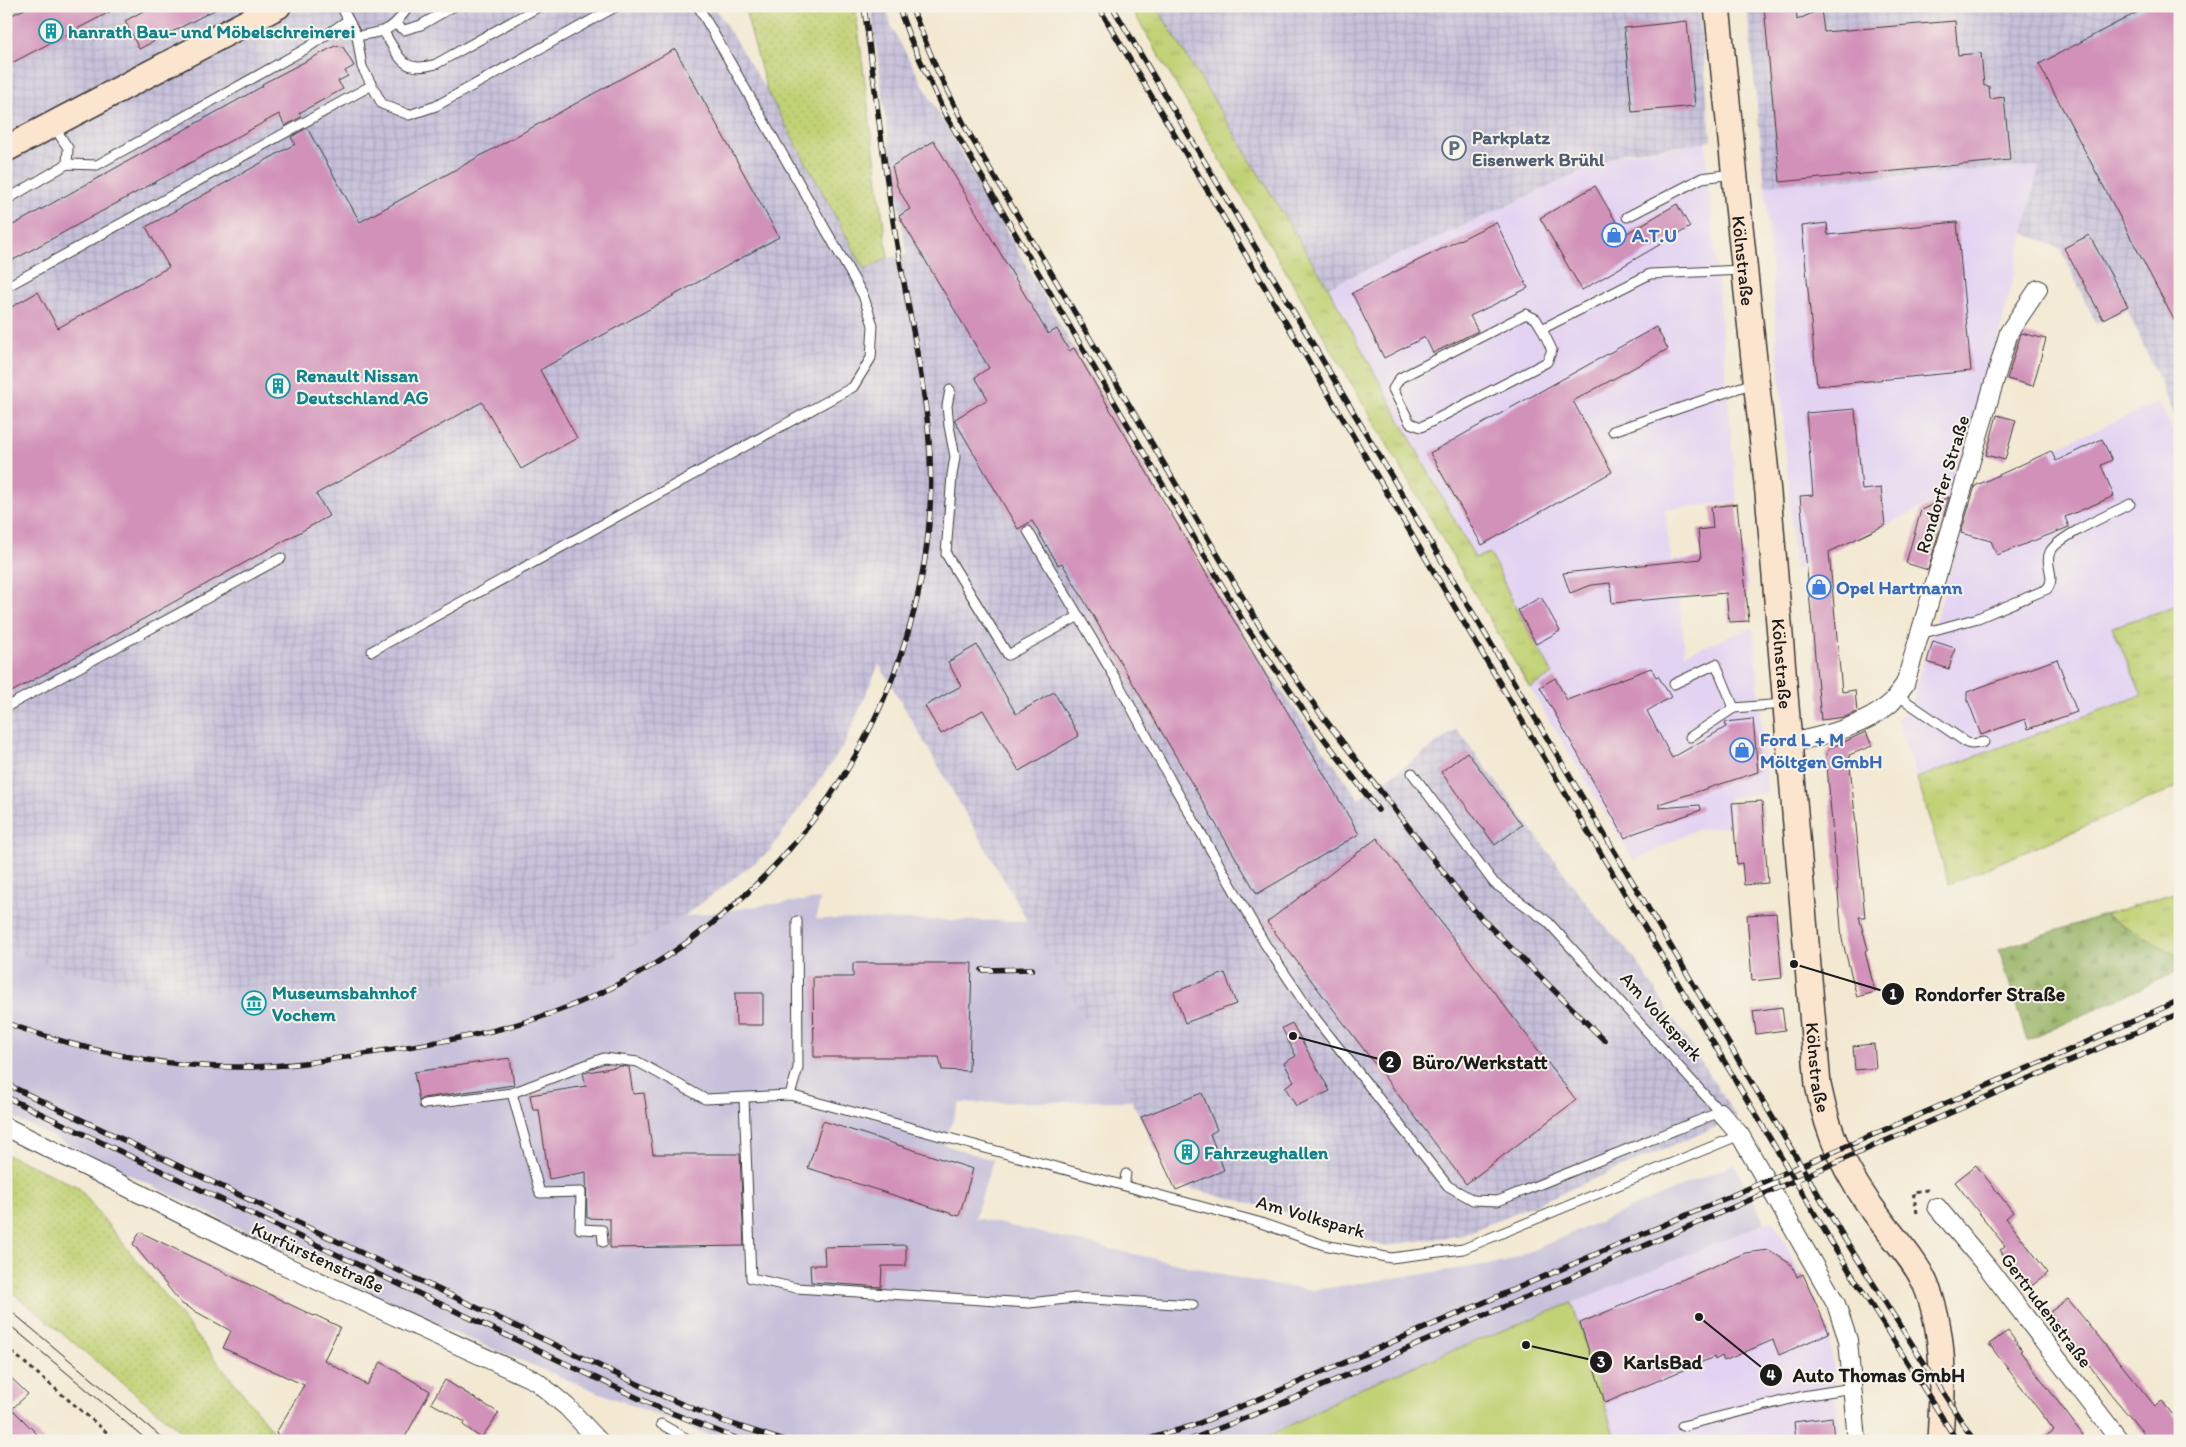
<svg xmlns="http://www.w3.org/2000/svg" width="2186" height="1447" font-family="Itim,sans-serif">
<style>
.built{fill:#e3d3f3}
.industrial{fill:url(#industrial-grid)}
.railway{fill:#c6c0da}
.grass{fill:url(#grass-tufts);stroke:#6e7648}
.forest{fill:url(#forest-firs);stroke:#5a6841}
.park{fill:#c1d174;stroke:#6e7648}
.garden{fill:url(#garden-dots);stroke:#6e7648}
.building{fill:#d291b9}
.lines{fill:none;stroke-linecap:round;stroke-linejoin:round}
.lane-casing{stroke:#3c3b37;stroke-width:11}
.street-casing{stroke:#3c3b37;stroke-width:20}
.secondary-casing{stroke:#3c3b37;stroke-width:28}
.path{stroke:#3c3b37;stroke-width:3;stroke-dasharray:4 4;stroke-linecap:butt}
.lane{stroke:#fff;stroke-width:9}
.street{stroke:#fff;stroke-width:18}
.secondary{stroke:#fbe5cf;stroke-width:25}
.tram{stroke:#1c1c1c;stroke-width:1}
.rail-casing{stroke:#1c1c1c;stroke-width:5.5}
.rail{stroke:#f7f3e8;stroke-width:4;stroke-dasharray:11;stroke-linecap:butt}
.labels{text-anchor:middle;stroke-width:4;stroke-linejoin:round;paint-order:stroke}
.culture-label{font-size:19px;font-weight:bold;fill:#0d838f;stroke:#f7f3e8;text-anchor:start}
.service-label{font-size:19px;font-weight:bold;fill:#4e5e75;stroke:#f7f3e8;text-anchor:start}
.shop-label{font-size:19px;font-weight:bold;fill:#366cbe;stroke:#f7f3e8;text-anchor:start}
.street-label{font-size:19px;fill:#1c1c1c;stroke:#f7f3e8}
.leader{fill:none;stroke:#1c1c1c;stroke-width:2}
.callout-dot{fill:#1c1c1c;stroke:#f7f3e8;stroke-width:2}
.mark-label{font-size:15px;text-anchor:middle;font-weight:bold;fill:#fff}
.callout-label{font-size:20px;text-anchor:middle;font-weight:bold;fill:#1c1c1c;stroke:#f7f3e8;stroke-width:4;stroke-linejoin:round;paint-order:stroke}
</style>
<defs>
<pattern id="industrial-grid" width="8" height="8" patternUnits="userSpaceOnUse" patternTransform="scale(1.25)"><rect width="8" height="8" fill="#c6c0da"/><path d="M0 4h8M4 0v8" fill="none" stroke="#aaa4ba"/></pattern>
<pattern id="grass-tufts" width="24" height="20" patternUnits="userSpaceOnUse" patternTransform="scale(1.25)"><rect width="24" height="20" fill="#c1d174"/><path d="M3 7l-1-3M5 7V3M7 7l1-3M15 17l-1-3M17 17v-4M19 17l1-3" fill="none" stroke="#a5b364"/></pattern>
<pattern id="forest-firs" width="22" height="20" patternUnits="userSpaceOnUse" patternTransform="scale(1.25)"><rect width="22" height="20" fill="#98b366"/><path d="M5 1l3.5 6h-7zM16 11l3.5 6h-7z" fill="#829958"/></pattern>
<pattern id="garden-dots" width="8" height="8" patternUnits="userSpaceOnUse" patternTransform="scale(1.25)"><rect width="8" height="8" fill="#c1d174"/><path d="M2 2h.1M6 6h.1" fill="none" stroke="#a5b364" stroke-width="1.8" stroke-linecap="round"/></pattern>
</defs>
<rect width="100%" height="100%" fill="#f7f3e8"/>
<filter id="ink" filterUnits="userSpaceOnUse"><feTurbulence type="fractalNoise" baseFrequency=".02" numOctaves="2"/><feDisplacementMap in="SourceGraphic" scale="10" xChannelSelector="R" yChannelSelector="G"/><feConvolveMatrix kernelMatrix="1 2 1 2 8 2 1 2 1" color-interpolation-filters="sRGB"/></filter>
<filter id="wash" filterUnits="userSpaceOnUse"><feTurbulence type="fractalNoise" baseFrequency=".0096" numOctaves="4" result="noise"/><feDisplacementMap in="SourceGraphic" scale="20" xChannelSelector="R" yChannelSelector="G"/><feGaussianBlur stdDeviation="1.12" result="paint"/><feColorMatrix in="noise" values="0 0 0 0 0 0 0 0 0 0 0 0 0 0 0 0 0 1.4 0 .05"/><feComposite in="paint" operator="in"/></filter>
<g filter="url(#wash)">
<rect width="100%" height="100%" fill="#f3e9d3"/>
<g class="built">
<polygon points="1705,143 1737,502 1665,509 1671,561 1744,554 1748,589 1679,597 1685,654 1753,627 1767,793 1729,797 1732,826 1695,830 1634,861 1530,688 1552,674 1517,610 1490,553 1475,559 1328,287 1619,155"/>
<polygon points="2040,166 1962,489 1806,563 1795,571 1765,185"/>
<polygon points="2159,402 2180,446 2180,605 2113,627 2142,695 1917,778 1897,718 1906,711 1913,699 1975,484"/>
<polygon points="1773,1220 1829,1331 1840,1441 1616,1441 1572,1303"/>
</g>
<g class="industrial">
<polygon points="6,6 714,6 767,91 865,270 888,258 907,255 887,129 871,6 886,6 892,28 934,105 1205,577 1283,693 1359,799 1457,729 1596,916 1636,960 1737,1118 1463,1235 1383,1246 1289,1213 1180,1186 1176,1190 1132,1101 879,664 844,745 769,852 683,917 614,958 540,990 497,972 358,998 167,990 63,971 6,948"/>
<polygon points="1156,6 1699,6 1711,140 1704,143 1625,152 1328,287"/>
<polygon points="1747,6 2180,6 2180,413 2175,416 2127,309 2096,324 2061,249 2024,233 2039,166 1765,185"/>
</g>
<polygon class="railway" points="820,899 816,919 1029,921 1132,1101 959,1103 944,1145 993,1160 975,1218 1266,1284 1313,1290 1505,1262 1734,1164 1765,1223 1572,1303 1362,1387 1260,1441 724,1441 595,1391 447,1330 6,1114 6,948 63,971 167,990 358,998 497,972 540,990 614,958 683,917 772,904"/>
<g class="grass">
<polygon points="1130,6 1156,6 1328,287 1475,558 1490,553 1517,610 1553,674 1530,688"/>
<polygon points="2180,605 2180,786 1949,884 1917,778 2142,695 2112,627"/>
<polygon points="2180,891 2180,957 2104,915"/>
</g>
<polygon class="forest" points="2104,915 2180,957 2180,970 2027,1041 1999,949"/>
<polygon class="park" points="1572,1303 1616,1441 1260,1441 1362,1387"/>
<g class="garden">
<polygon points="744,6 855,6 888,258 865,270 767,91"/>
<polygon points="6,1154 78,1187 281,1441 193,1441 6,1287"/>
</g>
<g id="blocks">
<g class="building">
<polygon points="30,6 121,6 6,66 6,18"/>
<polygon points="152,6 222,6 139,49 125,21"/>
<polygon points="1764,6 1796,6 1797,20 1821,9 1824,32 1955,21 1958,55 1981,53 1984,86 1989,86 1990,99 2004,97 2010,160 1780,182"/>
<polygon points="2149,6 2180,6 2180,331 2039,64"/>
<polygon points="1687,21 1695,106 1632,112 1624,28"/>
<polygon points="335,46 343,47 354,66 345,71 348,76 338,81 343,89 299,113 301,117 285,126 279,114 6,264 6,229 263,86 262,84"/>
<polygon points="675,49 779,237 540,370 577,438 521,469 482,402 316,494 329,516 6,695 6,310 38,292 58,328 169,267 146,227 295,144 291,137 307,128 360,222"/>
<polygon points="934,141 1048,334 1057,329 1069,351 1074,348 1359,834 1257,894 1062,563 1058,565 1032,521 1018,529 955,421 955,419 988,399 975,377 989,368 899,216 910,209 897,186 892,166"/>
<polygon points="1595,186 1624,235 1677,204 1690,227 1582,290 1540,218"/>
<polygon points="1496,222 1528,288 1470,316 1478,331 1433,353 1425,337 1384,358 1352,293"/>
<polygon points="1957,222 1971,371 1817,386 1802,226 1827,223 1828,235"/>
<polygon points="2089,235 2128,306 2103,319 2064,248"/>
<polygon points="1656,327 1668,349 1573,401 1612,472 1482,545 1430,453"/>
<polygon points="2021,333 2046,339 2033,386 2007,379"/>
<polygon points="1855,409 1862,490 1881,488 1885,525 1829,552 1842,692 1855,690 1857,712 1845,717 1821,720 1800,496 1813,495 1806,413"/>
<polygon points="1997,415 2016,420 2005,460 1986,455"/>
<polygon points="2102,439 2112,460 2101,465 2114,496 2065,517 2069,527 1997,555 1991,541 1961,533 1975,486 2051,451 2056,461"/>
<polygon points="1949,497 1928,570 1906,563 1921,510"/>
<polygon points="1737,504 1749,621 1729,622 1726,593 1612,603 1610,583 1592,585 1570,593 1563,573 1701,559 1698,530 1713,528 1711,507"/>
<polygon points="1541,597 1560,631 1536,644 1518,610"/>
<polygon points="1933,641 1955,648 1949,669 1927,662"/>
<polygon points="977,645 1016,714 1054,692 1079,736 1019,771 983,710 941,734 925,706 961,686 948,662"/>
<polygon points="2057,659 2077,712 2028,729 2025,719 1981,735 1967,698 1967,692"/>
<polygon points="1651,668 1656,677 1658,676 1671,697 1647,711 1672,758 1726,727 1725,722 1753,719 1758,772 1659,804 1659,808 1700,805 1701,810 1635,833 1625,838 1540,687 1555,678 1567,700"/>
<polygon points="1866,732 1872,746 1849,755 1865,917 1859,917 1868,949 1865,951 1875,992 1857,997 1842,939 1826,754 1830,748"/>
<polygon points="1467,752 1522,825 1495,845 1441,772"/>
<polygon points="1762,801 1768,883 1744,885 1742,863 1737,864 1732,803"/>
<polygon points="1377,838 1576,1100 1466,1184 1267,922"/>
<polygon points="1776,913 1782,978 1752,981 1747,915"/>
<polygon points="853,963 972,963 969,1071 942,1070 939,1057 814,1057 813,977 853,977"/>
<polygon points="1225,973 1236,1004 1185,1023 1174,992"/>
<polygon points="735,993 763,993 763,1025 736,1025"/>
<polygon points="1782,1007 1785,1030 1756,1034 1753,1011"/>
<polygon points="1292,1023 1330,1091 1296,1106 1285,1087 1294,1081 1284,1063 1296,1056 1282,1028"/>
<polygon points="1874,1044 1876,1068 1855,1070 1853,1046"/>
<polygon points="510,1058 514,1085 423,1098 419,1101 414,1072"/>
<polygon points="621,1066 629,1067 633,1094 644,1093 653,1154 740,1154 744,1246 610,1248 610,1219 587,1218 586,1172 549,1179 539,1110 533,1110 530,1095 586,1086 583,1073"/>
<polygon points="1202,1093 1217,1130 1210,1134 1224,1170 1176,1190 1141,1117"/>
<polygon points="823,1121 973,1169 959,1216 808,1168"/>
<polygon points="1976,1165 2013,1212 2006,1218 2048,1273 2029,1288 2000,1250 2005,1246 1955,1182"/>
<polygon points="140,1232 314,1316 315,1315 340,1327 324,1360 367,1385 381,1362 430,1391 403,1441 282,1441 276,1433 304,1385 223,1348 231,1331 182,1304 133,1244"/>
<polygon points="906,1245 906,1266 882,1266 881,1287 811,1282 810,1265 825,1265 824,1247"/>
<polygon points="1769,1250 1792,1265 1797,1277 1803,1274 1829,1333 1779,1355 1773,1340 1724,1361 1722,1356 1715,1360 1714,1357 1605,1403 1580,1323 1745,1253"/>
<polygon points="2068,1299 2155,1406 2162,1401 2180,1424 2180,1441 2150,1441 2110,1393 2050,1312"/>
<polygon points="2008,1331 2022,1350 2020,1351 2083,1435 2075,1441 2040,1441 2054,1430 1989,1344"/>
<polygon points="6,1373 28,1394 12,1409 44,1441 6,1441"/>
<polygon points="445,1380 499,1413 481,1438 463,1425 465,1422 431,1403"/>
<polygon points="1832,1417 1834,1441 1796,1441 1794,1422"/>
</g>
</g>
</g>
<g filter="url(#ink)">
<use href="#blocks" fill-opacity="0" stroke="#3c3b37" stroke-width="1"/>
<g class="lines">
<g class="lane-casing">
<g id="lane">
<polyline points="341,6 357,36 362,67 382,104 409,115 436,106 617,6"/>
<polyline points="396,25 404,30 421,25 454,6"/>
<path d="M384,32C400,58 402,74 436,64L540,6"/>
<path d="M357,36C387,31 391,32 409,6"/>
<polyline points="53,125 68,148 67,164"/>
<polyline points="6,200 67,164 97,165 307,48 348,20"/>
<polyline points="1627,217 1702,178 1732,174"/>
<polyline points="6,287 372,85"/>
<polyline points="1542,329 1552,350 1547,362 1421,427 1410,423 1393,389 1400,378 1526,314 1536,319 1542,329 1650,274 1744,270"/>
<polyline points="950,390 947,406 949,426 955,457 952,475 946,554 1008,655 1079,616"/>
<polyline points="1613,431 1756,382"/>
<polyline points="1028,531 1117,681 1171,781 1265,944 1312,1014 1448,1186 1473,1200 1498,1201 1720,1112 1548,922 1494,883 1412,773"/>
<path d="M1920,634L1978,618L2047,589C2057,577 2044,565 2050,552C2058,536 2113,513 2130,504"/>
<polyline points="372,651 853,387 871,358 873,325 863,295 698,6"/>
<polyline points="1674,684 1716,664 1734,708"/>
<polyline points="1897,695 1967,743 1972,744 1984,742"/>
<polyline points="6,707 281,558"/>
<polyline points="1690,737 1734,708 1783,704"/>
<polyline points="512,1093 540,1193 581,1192 580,1229 602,1230 603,1242"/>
<polyline points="790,1095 798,1068 797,921"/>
<polyline points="744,1098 751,1278 796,1288 1029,1303 1075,1298 1193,1305"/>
<polyline points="424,1104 512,1093 604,1058 638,1062 705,1099 790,1095 1258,1222 1324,1245 1391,1258 1463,1249 1740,1135"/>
<polyline points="1124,1185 1126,1174"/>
<polyline points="661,1424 691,1441"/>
<polyline points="1682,1426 1803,1396 1852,1388"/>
</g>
</g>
<g class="street-casing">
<g id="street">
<path d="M1790,743C1825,735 1864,727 1891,703C1896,698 1900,690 1905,684L2009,332L2038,289"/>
<polyline points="1720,1112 1740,1135 1836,1304 1848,1340 1857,1441"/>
<polyline points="6,1127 277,1262 536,1381 567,1407 599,1441"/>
<polyline points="1937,1207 1988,1268 2120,1441"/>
</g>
</g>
<g class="secondary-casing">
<g id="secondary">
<path id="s1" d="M1717,6L1768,493L1818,1085C1829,1138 1846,1175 1879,1218C1894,1239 1915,1260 1925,1283C1946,1332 1943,1389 1940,1441"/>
<polyline points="6,149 278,6"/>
</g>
</g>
<g class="path">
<polyline points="1917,1213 1913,1192 1927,1190 1929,1194"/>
<polyline points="6,1347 117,1441"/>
</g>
<use href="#lane" class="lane"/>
<use href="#street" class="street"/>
<use href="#secondary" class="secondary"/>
<g class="tram">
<polyline points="6,1307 166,1441"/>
<polyline points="6,1322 148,1441"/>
</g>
<g class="rail-casing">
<g id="rail">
<polyline points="898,6 909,36 945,114 1246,626 1310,720 1378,810"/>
<polyline points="911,6 937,70 967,130 1262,630 1320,713 1458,891 1481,918 1604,1040"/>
<polyline points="1098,6 1835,1248 1957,1441"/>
<polyline points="1112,6 1846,1241 1974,1441"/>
<polyline points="982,970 1032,969"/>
<path d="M6,1023C81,1050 156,1067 236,1067C285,1068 334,1059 382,1051C440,1042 497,1033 552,1013C750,942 892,764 925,558C943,443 915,350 896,239C883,162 875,84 864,6"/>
<polyline points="6,1084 665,1397 723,1421 785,1441"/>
<polyline points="6,1097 659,1408 743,1441"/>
<polyline points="1142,1441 1192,1426 1274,1393 2067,1051 2180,1000"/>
<polyline points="1187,1441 1278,1405 2180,1013"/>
</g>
</g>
<use href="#rail" class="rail"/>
</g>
</g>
<defs>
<g id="building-ring" transform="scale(1.25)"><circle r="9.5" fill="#f7f3e8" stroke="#0f9aa8" stroke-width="1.5"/><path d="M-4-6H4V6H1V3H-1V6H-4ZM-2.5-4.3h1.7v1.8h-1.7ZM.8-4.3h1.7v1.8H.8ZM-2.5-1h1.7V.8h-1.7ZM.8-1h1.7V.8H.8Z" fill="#0f9aa8"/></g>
<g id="parking-ring" transform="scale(1.25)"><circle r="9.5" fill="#f7f3e8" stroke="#5c6f8a" stroke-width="1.5"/><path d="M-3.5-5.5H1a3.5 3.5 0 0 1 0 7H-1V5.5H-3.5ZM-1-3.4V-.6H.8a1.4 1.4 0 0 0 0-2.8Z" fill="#5c6f8a"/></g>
<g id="shop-ring" transform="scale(1.25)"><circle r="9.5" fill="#f7f3e8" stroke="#3f7fe0" stroke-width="1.5"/><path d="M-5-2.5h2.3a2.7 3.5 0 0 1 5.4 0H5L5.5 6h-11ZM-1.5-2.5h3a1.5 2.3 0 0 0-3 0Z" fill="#3f7fe0"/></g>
<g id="museum-ring" transform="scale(1.25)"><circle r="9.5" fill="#f7f3e8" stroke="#0f9aa8" stroke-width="1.5"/><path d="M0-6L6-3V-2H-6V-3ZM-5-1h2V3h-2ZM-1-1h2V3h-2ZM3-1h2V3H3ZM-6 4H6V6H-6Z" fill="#0f9aa8"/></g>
</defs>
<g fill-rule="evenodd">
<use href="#building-ring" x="51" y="31"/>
<use href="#parking-ring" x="1454" y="148"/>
<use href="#shop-ring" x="1614" y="235"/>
<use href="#building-ring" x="278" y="386"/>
<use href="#shop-ring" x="1819" y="587"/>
<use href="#shop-ring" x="1742" y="750"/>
<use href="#museum-ring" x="254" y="1003"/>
<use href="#building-ring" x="1187" y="1152"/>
</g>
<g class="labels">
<g class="culture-label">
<text x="68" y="38">hanrath Bau- und Möbelschreinerei</text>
<text x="296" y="382">Renault Nissan<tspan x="296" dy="22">Deutschland AG</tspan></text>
<text x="272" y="999">Museumsbahnhof<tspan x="272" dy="22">Vochem</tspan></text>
<text x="1204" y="1159">Fahrzeughallen</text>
</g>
<g class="service-label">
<text x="1472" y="144">Parkplatz<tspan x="1472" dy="22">Eisenwerk Brühl</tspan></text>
</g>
<g class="shop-label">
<text x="1632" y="242">A.T.U</text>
<text x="1836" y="594">Opel Hartmann</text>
<text x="1760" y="746">Ford L + M<tspan x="1760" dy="22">Möltgen GmbH</tspan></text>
</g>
<g class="street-label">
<text dy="7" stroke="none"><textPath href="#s1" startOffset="256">Kölnstraße</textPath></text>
<text transform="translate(1942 484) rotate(-73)" y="7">Rondorfer Straße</text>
<text dy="7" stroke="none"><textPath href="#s1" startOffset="661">Kölnstraße</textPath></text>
<text transform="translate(1662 1016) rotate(48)" y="7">Am Volkspark</text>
<text dy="7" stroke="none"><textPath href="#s1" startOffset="1066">Kölnstraße</textPath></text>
<text transform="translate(1311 1216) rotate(16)" y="7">Am Volkspark</text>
<text transform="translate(318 1257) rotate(25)" y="7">Kurfürstenstraße</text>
<text transform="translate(2047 1310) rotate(53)" y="7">Gertrudenstraße</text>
</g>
</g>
<path class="leader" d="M1794 964L1893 994M1293 1036L1390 1062M1526 1345L1601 1362M1699 1317L1771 1375"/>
<g class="callout-dot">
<circle cx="1794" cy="964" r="5"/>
<circle cx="1293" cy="1036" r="5"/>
<circle cx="1526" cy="1345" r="5"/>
<circle cx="1699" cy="1317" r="5"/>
<circle cx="1893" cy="994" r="12"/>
<circle cx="1390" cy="1062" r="12"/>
<circle cx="1601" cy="1362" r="12"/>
<circle cx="1771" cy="1375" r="12"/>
</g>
<g class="mark-label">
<text x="1893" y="999">1</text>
<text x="1390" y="1067">2</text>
<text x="1601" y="1367">3</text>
<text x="1771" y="1380">4</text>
</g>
<g class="callout-label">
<text x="1990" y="1001">Rondorfer Straße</text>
<text x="1480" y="1069">Büro/Werkstatt</text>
<text x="1663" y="1369">KarlsBad</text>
<text x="1879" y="1382">Auto Thomas GmbH</text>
</g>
<rect width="2186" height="1447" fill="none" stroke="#f7f3e8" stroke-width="25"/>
</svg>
